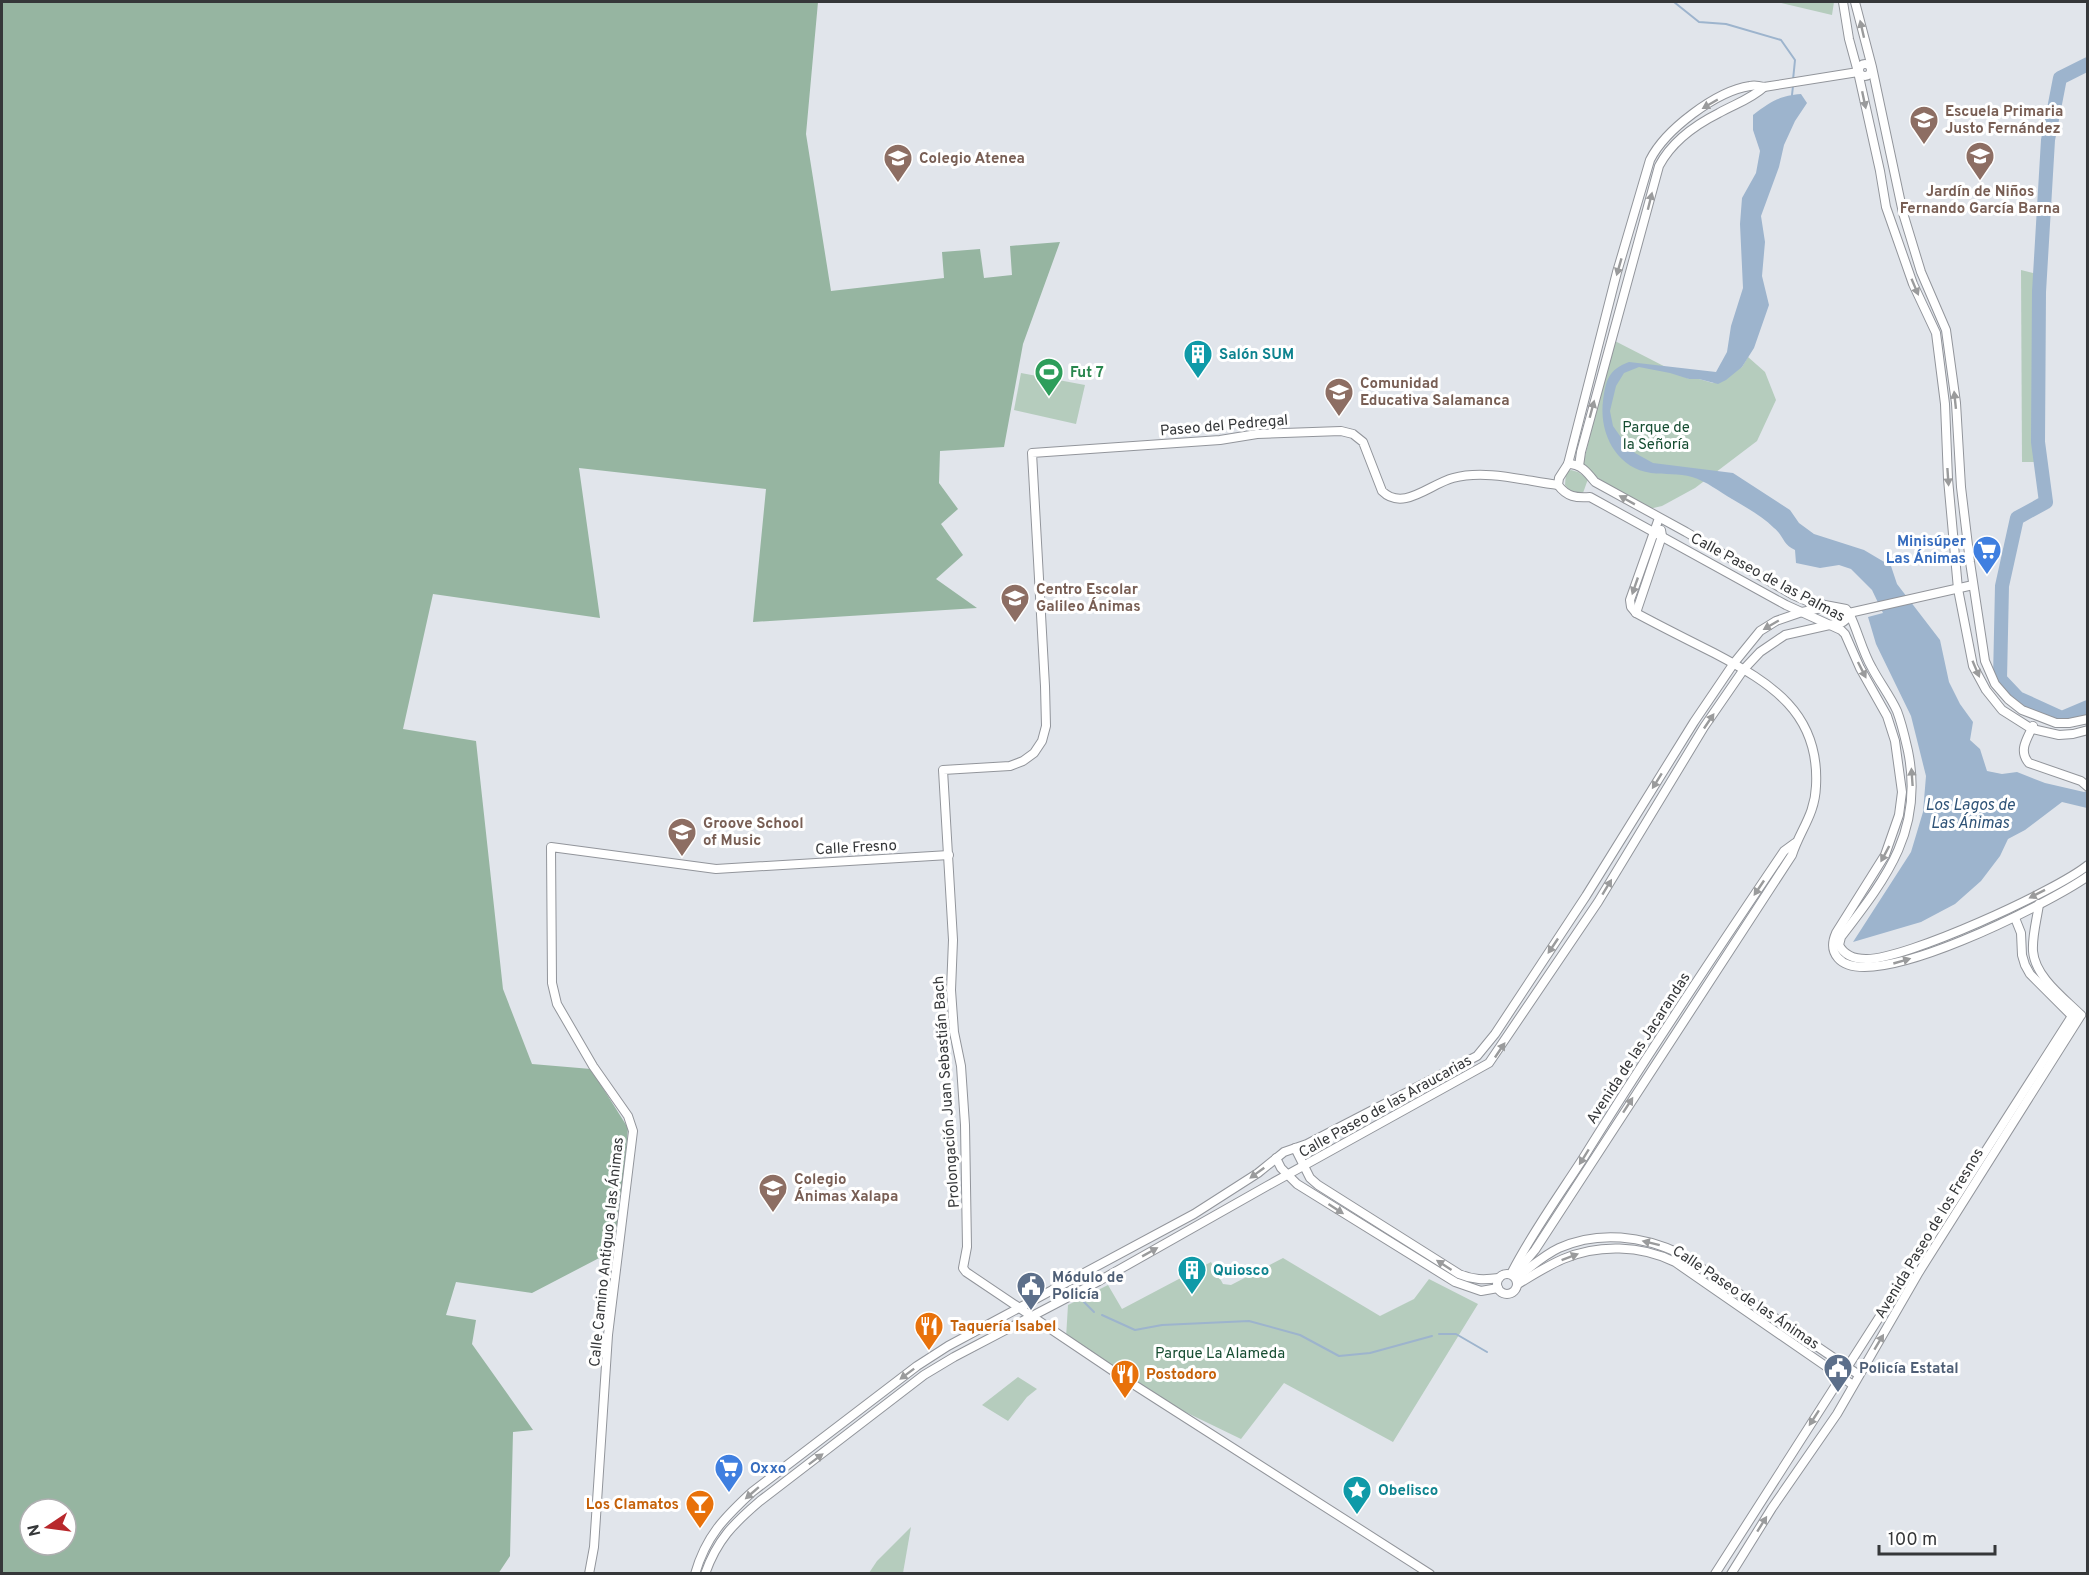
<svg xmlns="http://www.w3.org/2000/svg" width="2089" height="1575" font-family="Overpass,sans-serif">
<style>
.green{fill:#b5ccbd}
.forest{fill:#96b5a1;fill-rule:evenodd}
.water{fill:#9db4cd}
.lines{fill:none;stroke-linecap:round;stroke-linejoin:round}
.stream{stroke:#9db4cd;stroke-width:2}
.river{stroke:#9db4cd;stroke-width:14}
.secondary-casing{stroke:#92959b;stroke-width:10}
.secondary{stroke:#fff;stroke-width:8}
.oneway{fill:#9a9b9c}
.labels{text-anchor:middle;stroke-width:6;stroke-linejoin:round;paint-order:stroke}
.education-label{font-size:15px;font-weight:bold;fill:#785e54;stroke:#fff;text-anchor:start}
.culture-label{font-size:15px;font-weight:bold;fill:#0d838f;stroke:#fff;text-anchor:start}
.leisure-label{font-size:15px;font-weight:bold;fill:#27864d;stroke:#fff;text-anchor:start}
.street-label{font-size:15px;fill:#353739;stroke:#fff}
.park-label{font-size:15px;fill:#164d32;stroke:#fff}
.shop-label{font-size:15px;font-weight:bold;fill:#366cbe;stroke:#fff;text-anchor:end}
.service-label{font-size:15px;font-weight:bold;fill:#4e5e75;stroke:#fff;text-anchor:start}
.food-label{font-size:15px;font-weight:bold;fill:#c56008;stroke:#fff;text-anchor:start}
.water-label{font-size:16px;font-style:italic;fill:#2e5276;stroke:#fff}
</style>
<rect width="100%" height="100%" fill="#e1e5eb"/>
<g class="green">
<polygon points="1777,2 1834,2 1832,15"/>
<polygon points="2021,270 2037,274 2036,462 2022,462"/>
<path d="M1613,340L1689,379H1699L1713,383L1742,367L1748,357L1765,372L1776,400L1757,441L1695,488L1662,506L1649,509C1625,496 1603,484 1583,465Z"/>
<polygon points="1021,373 1085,385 1076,424 1014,410"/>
<polygon points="1571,470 1578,472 1588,479 1583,493 1570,491 1565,485 1566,472"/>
<polygon points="1283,1258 1380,1316 1414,1299 1429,1279 1478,1304 1393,1442 1284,1383 1241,1439 1179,1409 1124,1377 1066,1338 1068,1305 1108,1285 1122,1309 1211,1262 1223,1284 1231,1285"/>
<polygon points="1018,1377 1037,1389 1027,1397 1008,1421 982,1405"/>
<polygon points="911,1527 903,1573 869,1573 877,1561"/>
</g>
<path class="forest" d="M2,2H818L806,134L831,291L944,278L942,252L980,249L984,278L1012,275L1010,246L1060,242L1023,344L1004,447L940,451L939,483L958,509L941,524L963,555L936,579L977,608L753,622L766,489L579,468L600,618L433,594L403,729L476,741L503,989L532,1064L591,1069L628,1128L616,1258L603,1256L532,1293L456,1282L446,1315L476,1320L472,1344L533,1430L513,1432L510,1556L498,1574H2ZM30,1509H66V1545H30Z"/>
<path class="water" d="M1801,94L1807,103L1795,121L1784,145L1779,167L1761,216L1765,242L1762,276L1769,305L1754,348L1742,367L1726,380L1718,384L1699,379H1689L1670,373L1639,367L1624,373L1616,386L1610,411L1613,426L1625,443L1635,453L1653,463L1733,473L1790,510L1799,523L1814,534L1864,550L1891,566L1897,584L1940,640L1949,682L1960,704L1973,722L1970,740L1980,749L1987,771L2002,774L2017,772L2045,783L2084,792L2087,791V808L2062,802L2025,830L2008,839L2000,856L1981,881L1955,904L1921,922L1853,942L1911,852L1923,812L1926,776L1911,716L1876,644L1868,617L1883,613L1872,590L1851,569L1839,565L1820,568L1796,563L1795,550C1782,544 1784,536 1774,528C1762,516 1747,508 1732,499C1720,492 1706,481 1692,477C1679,473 1665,475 1651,473C1616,468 1599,433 1603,401C1606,380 1608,370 1629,362L1716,372L1727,352L1731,326L1743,288L1740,224L1742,198L1756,173L1760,151L1753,130V115C1771,101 1779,96 1801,94Z"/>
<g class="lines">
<g class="stream">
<polyline points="1674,2 1699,22 1726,24 1781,40 1795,60 1793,80"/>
<polyline points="1792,95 1793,86"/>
<polyline points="1084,1302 1094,1312"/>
<polyline points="1102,1315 1135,1330 1162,1325 1249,1321 1300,1335 1339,1356 1370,1353 1432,1336"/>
<polyline points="1439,1334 1456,1334 1487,1352"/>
</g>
<polyline class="river" points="2088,64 2060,78 2048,140 2039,292 2038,442 2046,502 2017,518 2002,586 2000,679 2018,698 2062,718 2088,707"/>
<g class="secondary-casing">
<g id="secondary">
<polyline points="1843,2 1849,39 1858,72 1880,171 1886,207 1913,284 1936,333 1945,404 1948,479 1958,589 1973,666 1986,690 2002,710 2032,729 2059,735 2073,734 2088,730"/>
<polyline points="1855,2 1872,67 1903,213 1921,272 1946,330 1956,403 1961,487 1970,562 1985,661 1995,684 2008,699 2022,710 2056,723 2069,723 2088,719"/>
<circle cx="1865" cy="70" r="6"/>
<path d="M1858,72L1764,87C1760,86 1754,85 1750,86C1716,91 1665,130 1650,160L1617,272L1568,464L1559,478L1558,485C1567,497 1576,498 1590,497L1786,605L1841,630L1845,634L1860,668L1887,716L1895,741L1902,792L1899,815L1885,855L1836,933C1832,942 1831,950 1838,958C1870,996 2053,901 2088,876"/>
<path d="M1568,464C1581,464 1587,472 1595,482L1686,532L1793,595L1809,602L1846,609L1849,613C1858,631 1862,651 1872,668C1880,683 1890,696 1897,711C1902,724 1905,738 1908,751C1924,830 1887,877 1841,937L1839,945C1844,955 1854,959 1866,959C1905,960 2056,891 2088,865"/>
<path d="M1579,466L1581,452L1659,166C1671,143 1695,125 1719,113C1735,104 1751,99 1764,87"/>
<polyline points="1636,613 1662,536 1661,530"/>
<polyline points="1849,613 1973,585"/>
<path d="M2033,726C2027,739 2018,751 2029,763L2081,781L2088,787"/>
<path d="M2039,904C2037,919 2032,936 2033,951C2035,977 2064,998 2081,1015"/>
<polyline points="2015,918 2021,933 2022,955 2025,965 2030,974 2072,1016"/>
<path d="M1295,1148L1310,1178L1318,1185L1459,1274C1473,1280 1484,1280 1499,1278"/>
<polyline points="1276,1158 1281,1168 1297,1184 1455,1282 1481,1291 1498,1288"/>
<path d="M1512,1272C1532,1233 1558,1197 1582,1160C1647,1055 1715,953 1784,851L1795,843"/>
<circle cx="1507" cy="1284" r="10"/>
<path d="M1514,1275L1535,1250L1792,855C1800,830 1815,815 1816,786C1820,713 1771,683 1714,653C1688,640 1662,627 1636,613L1631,607L1630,600L1659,518"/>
<path d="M1517,1277C1531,1267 1544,1255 1559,1248C1599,1230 1643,1236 1681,1254L1859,1375"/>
<path d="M1518,1284C1533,1275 1547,1266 1563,1259C1598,1244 1641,1245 1675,1262L1853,1385"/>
<polyline points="589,1574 594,1547 608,1335 633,1131 628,1116 593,1066 557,1004 552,983 551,847 716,869 949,855"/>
<path d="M695,1574C706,1536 724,1518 752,1492L917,1366L948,1346L1194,1214L1258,1173L1284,1152L1307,1144L1477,1056L1495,1034L1586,896L1694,722L1734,663L1760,631L1776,621L1802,612L1826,607"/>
<path d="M705,1574C717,1540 733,1524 760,1501L924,1375L954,1357L1099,1281L1267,1186L1489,1063L1598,902L1704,727L1744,669L1760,652L1785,635L1843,622L1848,618L1849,613"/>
<path d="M1430,1574L1125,1379L966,1272L963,1268L967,1247L965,1125L961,1066L954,1032L951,990L953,940L943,770L1010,766L1023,761L1034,753L1042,741L1046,726L1045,686L1032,453L1220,440L1257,434L1341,431L1353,434L1363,442L1382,491C1403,512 1430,484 1453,478C1486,469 1525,481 1558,485"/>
<polyline points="1715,1574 2072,1016"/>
<polyline points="1731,1574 1772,1508 1837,1414 1919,1272 2081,1015"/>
</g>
</g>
<use href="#secondary" class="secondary"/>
</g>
<defs><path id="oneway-solid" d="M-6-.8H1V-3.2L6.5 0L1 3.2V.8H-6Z" transform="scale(1.5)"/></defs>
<g class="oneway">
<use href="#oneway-solid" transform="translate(1862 29) rotate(-103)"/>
<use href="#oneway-solid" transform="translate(1864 100) rotate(78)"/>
<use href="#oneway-solid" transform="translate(1710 104) rotate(150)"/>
<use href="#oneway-solid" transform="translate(1650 201) rotate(-76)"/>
<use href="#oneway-solid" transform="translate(1619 267) rotate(106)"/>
<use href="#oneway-solid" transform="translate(1915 287) rotate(67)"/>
<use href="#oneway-solid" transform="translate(1955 400) rotate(-96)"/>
<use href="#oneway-solid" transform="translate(1592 409) rotate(-75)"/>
<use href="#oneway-solid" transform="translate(1948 477) rotate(86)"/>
<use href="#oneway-solid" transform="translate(1627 500) rotate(-151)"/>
<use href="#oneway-solid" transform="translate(1635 586) rotate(109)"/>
<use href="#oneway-solid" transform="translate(1771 625) rotate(150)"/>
<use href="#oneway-solid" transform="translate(1976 669) rotate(67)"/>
<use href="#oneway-solid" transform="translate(1862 670) rotate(63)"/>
<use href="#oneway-solid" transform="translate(1709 721) rotate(-56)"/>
<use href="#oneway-solid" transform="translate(1912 777) rotate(-94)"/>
<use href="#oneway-solid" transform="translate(1657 781) rotate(122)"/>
<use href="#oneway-solid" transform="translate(1885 854) rotate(118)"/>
<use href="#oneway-solid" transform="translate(1607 887) rotate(-59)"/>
<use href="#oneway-solid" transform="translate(1759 888) rotate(124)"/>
<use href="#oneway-solid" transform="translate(2037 894) rotate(153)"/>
<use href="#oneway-solid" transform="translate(1553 946) rotate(124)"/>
<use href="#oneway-solid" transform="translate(1902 961) rotate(-16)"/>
<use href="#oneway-solid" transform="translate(1500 1050) rotate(-56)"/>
<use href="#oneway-solid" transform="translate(1628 1105) rotate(-57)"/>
<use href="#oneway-solid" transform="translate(1584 1157) rotate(122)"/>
<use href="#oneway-solid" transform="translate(1257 1173) rotate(144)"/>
<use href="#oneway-solid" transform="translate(1336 1209) rotate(33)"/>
<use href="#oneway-solid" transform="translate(1651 1243) rotate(-166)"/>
<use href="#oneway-solid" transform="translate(1150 1252) rotate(-29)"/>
<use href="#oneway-solid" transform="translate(1570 1257) rotate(-21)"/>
<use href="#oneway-solid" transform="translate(1444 1265) rotate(-147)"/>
<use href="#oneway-solid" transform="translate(1879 1342) rotate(-59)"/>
<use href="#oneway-solid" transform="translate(907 1374) rotate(143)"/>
<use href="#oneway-solid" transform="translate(1814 1418) rotate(123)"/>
<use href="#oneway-solid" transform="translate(816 1459) rotate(-37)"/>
<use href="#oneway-solid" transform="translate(752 1493) rotate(139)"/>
<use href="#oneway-solid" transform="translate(1762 1524) rotate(-58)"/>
</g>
<defs>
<g id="school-pin" transform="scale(1.5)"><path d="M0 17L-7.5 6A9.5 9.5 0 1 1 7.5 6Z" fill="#8d6e63" stroke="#fff"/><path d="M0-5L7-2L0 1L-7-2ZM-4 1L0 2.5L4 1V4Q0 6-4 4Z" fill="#fff"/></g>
<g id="building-pin" transform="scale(1.5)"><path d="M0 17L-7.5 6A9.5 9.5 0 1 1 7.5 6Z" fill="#0f9aa8" stroke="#fff"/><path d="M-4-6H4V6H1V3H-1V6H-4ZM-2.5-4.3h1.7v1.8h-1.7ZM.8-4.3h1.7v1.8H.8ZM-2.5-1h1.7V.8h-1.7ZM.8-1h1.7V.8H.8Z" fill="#fff"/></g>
<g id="stadium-pin" transform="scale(1.5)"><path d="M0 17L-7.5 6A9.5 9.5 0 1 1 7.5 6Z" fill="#2e9e5b" stroke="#fff"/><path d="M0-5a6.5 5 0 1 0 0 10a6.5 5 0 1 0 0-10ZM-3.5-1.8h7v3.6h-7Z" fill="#fff"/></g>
<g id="supermarket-pin" transform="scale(1.5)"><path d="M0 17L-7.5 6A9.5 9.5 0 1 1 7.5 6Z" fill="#3f7fe0" stroke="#fff"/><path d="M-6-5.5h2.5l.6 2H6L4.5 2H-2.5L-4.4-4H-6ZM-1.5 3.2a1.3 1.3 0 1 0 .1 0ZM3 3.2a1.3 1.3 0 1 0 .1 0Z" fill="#fff"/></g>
<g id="civic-pin" transform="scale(1.5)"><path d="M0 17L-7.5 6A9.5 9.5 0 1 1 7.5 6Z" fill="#5c6f8a" stroke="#fff"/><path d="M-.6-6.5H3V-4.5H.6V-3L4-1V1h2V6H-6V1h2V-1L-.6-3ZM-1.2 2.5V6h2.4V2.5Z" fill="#fff"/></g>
<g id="restaurant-pin" transform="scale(1.5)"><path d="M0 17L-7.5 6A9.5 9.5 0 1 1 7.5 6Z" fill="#e8710a" stroke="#fff"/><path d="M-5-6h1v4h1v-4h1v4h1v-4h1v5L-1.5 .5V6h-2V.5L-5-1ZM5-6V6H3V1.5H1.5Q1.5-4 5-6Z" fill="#fff"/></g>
<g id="sight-pin" transform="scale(1.5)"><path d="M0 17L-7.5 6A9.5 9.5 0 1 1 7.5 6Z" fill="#0f9aa8" stroke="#fff"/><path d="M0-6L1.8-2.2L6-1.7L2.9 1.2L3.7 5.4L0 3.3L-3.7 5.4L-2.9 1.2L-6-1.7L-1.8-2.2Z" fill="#fff"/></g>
<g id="bar-pin" transform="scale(1.5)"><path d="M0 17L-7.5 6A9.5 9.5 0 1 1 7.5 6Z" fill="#e8710a" stroke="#fff"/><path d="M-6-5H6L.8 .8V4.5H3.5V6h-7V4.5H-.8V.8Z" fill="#fff"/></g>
</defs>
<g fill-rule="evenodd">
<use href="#school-pin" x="1924" y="120"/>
<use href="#school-pin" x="1980" y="156"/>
<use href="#school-pin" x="898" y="158"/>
<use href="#building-pin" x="1198" y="354"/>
<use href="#stadium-pin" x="1049" y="372"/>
<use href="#school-pin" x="1339" y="392"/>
<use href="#supermarket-pin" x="1987" y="550"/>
<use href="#school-pin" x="1015" y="598"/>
<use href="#school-pin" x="682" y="832"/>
<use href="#school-pin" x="773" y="1188"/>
<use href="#building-pin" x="1192" y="1270"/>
<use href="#civic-pin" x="1031" y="1286"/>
<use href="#restaurant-pin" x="929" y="1326"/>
<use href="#civic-pin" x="1838" y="1368"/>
<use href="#restaurant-pin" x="1125" y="1374"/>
<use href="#supermarket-pin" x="729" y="1468"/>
<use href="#sight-pin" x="1357" y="1490"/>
<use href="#bar-pin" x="700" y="1504"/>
</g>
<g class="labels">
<g class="education-label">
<text x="1945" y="116">Escuela Primaria<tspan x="1945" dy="17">Justo Fernández</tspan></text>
<text x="919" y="163">Colegio Atenea</text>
<text x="1980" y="196" text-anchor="middle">Jardín de Niños<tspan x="1980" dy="17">Fernando García Barna</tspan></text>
<text x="1360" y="388">Comunidad<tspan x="1360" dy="17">Educativa Salamanca</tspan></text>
<text x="1036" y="594">Centro Escolar<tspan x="1036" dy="17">Galileo Ánimas</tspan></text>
<text x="703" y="828">Groove School<tspan x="703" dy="17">of Music</tspan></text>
<text x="794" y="1184">Colegio<tspan x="794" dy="17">Ánimas Xalapa</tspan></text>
</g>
<g class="culture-label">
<text x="1219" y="359">Salón SUM</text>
<text x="1213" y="1275">Quiosco</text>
<text x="1378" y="1495">Obelisco</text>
</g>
<g class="leisure-label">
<text x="1070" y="377">Fut 7</text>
</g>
<g class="street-label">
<text transform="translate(1224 425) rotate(-5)" y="5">Paseo del Pedregal</text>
<text transform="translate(1768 577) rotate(28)" y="5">Calle Paseo de las Palmas</text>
<text transform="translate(856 847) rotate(-3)" y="5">Calle Fresno</text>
<text transform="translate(1638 1048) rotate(-57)" y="5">Avenida de las Jacarandas</text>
<text transform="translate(946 1092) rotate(-94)" y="5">Prolongación Juan Sebastián Bach</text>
<text transform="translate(1385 1106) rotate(-29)" y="5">Calle Paseo de las Araucarias</text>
<text transform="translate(1929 1233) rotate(-59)" y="5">Avenida Paseo de los Fresnos</text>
<text transform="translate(606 1252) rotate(-84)" y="5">Calle Camino Antiguo a las Ánimas</text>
<text transform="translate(1746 1297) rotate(34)" y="5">Calle Paseo de las Ánimas</text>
</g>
<g class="park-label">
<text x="1656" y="432">Parque de<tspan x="1656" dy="17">la Señoría</tspan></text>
<text x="1220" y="1358">Parque La Alameda</text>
</g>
<g class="shop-label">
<text x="1966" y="546">Minisúper<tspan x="1966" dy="17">Las Ánimas</tspan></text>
<text x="750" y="1473" text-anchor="start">Oxxo</text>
</g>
<g class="service-label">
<text x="1052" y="1282">Módulo de<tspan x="1052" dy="17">Policía</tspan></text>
<text x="1859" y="1373">Policía Estatal</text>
</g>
<g class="food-label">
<text x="950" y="1331">Taquería Isabel</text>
<text x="1146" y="1379">Postodoro</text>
<text x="679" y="1509" text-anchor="end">Los Clamatos</text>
</g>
<g class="water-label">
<text x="1970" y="810">Los Lagos de<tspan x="1970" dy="18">Las Ánimas</tspan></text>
</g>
</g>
<rect width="2089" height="1575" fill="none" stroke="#353739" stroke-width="6"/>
<g transform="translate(48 1527) rotate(257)"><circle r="28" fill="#ffffff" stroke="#aeafb0" stroke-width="1.5"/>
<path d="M0-4.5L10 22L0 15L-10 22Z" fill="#b8282c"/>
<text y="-9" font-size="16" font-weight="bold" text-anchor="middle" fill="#353739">N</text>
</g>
<path d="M1879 1545v9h116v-9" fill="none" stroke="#353739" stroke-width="3"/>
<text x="1888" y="1545" font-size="18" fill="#353739" stroke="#ffffff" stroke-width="4.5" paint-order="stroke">100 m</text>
</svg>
